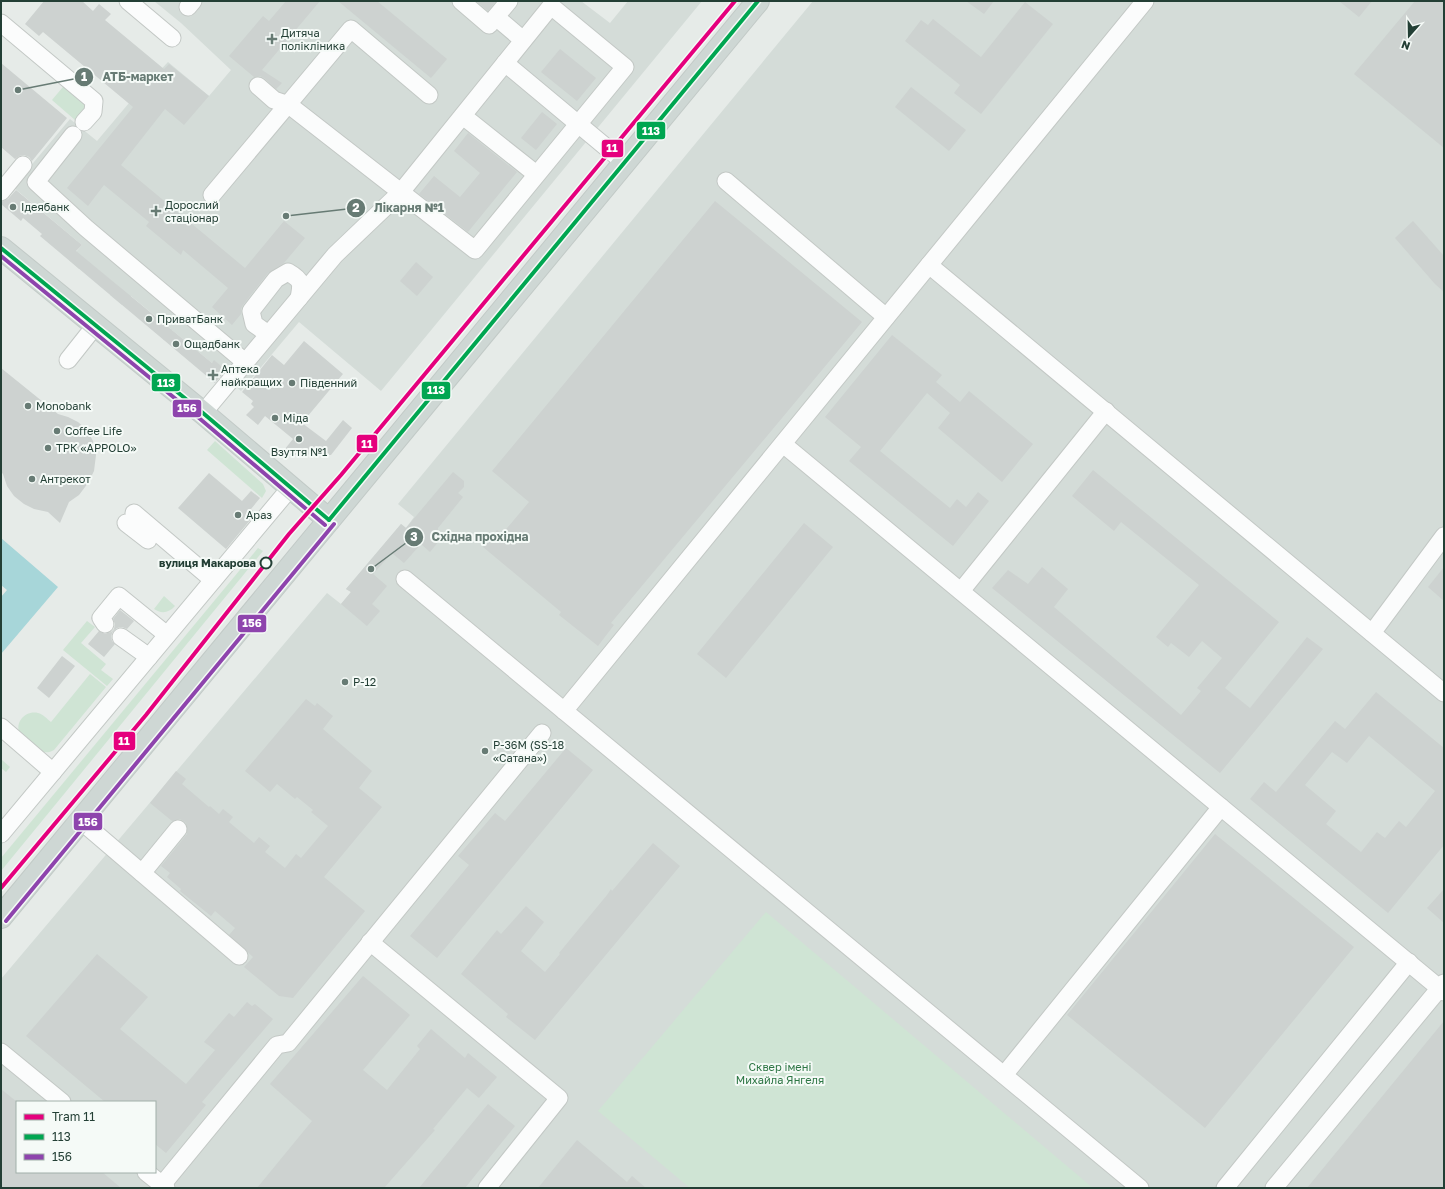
<svg xmlns="http://www.w3.org/2000/svg" width="1445" height="1189" font-family="'Golos Text',sans-serif">
<style>
.built{fill:#d4dcd8;fill-rule:evenodd}
.green{fill:#cfe4d4}
.water{fill:#a7d6d9}
.building{fill:#cdd2d0;fill-rule:evenodd}
.lines{fill:none;stroke-linecap:round;stroke-linejoin:round}
.minor-casing{stroke:#c3c8c5;stroke-width:19}
.major-casing{stroke:#c2cac7;stroke-width:24}
.minor{stroke:#fbfcfc;stroke-width:17}
.major{stroke:#ced7d4;stroke-width:22}
.bus-1-casing{stroke:#f5faf7;stroke-width:7}
.bus-2-casing{stroke:#f5faf7;stroke-width:7}
.bus-1{stroke:#00a651;stroke-width:4}
.bus-2{stroke:#8e44ad;stroke-width:4}
.tram-1-casing{stroke:#f5faf7;stroke-width:7}
.tram-1{stroke:#e5007d;stroke-width:4}
.poi-dot{fill:#677b74;stroke:#f5faf7;stroke-width:1.5}
.stop-dot{fill:#f5faf7;stroke:#233f35;stroke-width:2}
.labels{text-anchor:middle;stroke-width:4;stroke-linejoin:round;paint-order:stroke}
.poi-label{font-size:11px;fill:#233f35;stroke:#f5faf7;text-anchor:start}
.stop-label{font-size:11px;font-weight:bold;fill:#233f35;stroke:#f5faf7;text-anchor:end}
.park-label{font-size:11px;fill:#2d7644;stroke:#f5faf7}
.leader{fill:none;stroke:#677b74;stroke-width:1.5}
.callout-dot{fill:#677b74;stroke:#f5faf7;stroke-width:1.5}
.mark-label{font-size:12px;text-anchor:middle;font-weight:bold;fill:#fff}
.callout-label{font-size:12px;text-anchor:middle;font-weight:bold;fill:#677b74;stroke:#f5faf7;stroke-width:4;stroke-linejoin:round;paint-order:stroke}
.line-badge{stroke:#f5faf7;stroke-width:1.5}
.badge-label{font-size:11px;text-anchor:middle;font-weight:bold;fill:#fff}
</style>
<rect width="100%" height="100%" fill="#e6ebe8"/>
<g class="built">
<polygon points="154,1 581,1 610,23 628,1 702,1 381,391 299,322 241,391 224,376 227,372 215,361 212,363 172,330 164,340 163,339 171,329 131,296 122,305 110,295 118,286 86,260 79,269 69,260 82,245 13,187 70,119 97,141 129,103 168,62 209,96 231,70 181,23"/>
<path d="M813,1H1444V1188H1V979L327,593L341,604L351,592L346,589L401,524L406,528L414,517L398,504ZM17,1102H155V1172H17Z"/>
</g>
<g class="green">
<polygon points="68,81 91,101 75,120 52,100"/>
<polygon points="215,441 263,484 266,491 262,498 207,450"/>
<polygon points="258,548 263,551 1,871 1,858"/>
<path d="M164,596L175,606C169,613 161,614 154,609Z"/>
<polygon points="87,621 95,627 81,643 106,664 101,670 113,679 107,686 63,650"/>
<path d="M90,674L106,687L54,750C44,756 37,749 29,742C26,740 22,737 20,734C14,722 26,710 38,713C43,714 47,719 51,722Z"/>
<polygon points="1,759 10,767 6,772 1,768"/>
<polygon points="766,912 1093,1188 690,1188 598,1111"/>
</g>
<polygon class="water" points="1,538 58,587 1,654 1,597 7,590 1,585"/>
<g class="building">
<polygon points="44,1 82,1 93,11 99,4 111,14 105,20 164,69 169,64 209,96 184,125 165,109 121,165 245,268 284,221 305,238 284,263 268,273 243,305 241,309 241,314 232,325 212,307 228,288 183,250 181,255 146,226 149,222 104,185 88,206 67,188 133,107 43,32 39,36 25,24"/>
<polygon points="286,1 320,1 262,70 282,83 276,89 264,78 260,76 254,77 229,56 263,16 269,21"/>
<polygon points="338,1 377,1 447,59 431,78"/>
<polygon points="476,1 496,1 488,11"/>
<polygon points="966,1 994,1 984,14"/>
<polygon points="1339,1 1372,1 1359,17"/>
<polygon points="1415,1 1444,1 1444,148 1354,74"/>
<polygon points="1025,2 1053,24 981,114 954,93 960,85 905,41 921,20 928,25 933,19 981,57"/>
<polygon points="560,49 596,78 577,101 541,72"/>
<polygon points="1,63 67,118 32,161 29,157 24,155 19,156 15,159 1,147"/>
<polygon points="911,87 966,130 949,151 895,107"/>
<polygon points="542,112 557,124 536,150 521,138"/>
<polygon points="468,133 517,172 468,232 419,194 434,176 460,197 480,173 454,151"/>
<polygon points="16,190 82,245 76,251 212,363 214,360 226,370 215,383 40,236 42,234 23,218 21,221 1,204 1,202 8,199"/>
<polygon points="715,201 862,322 611,623 614,625 598,646 559,615 561,612 483,547 497,530 502,534 529,502 492,471"/>
<polygon points="1413,221 1444,256 1444,292 1435,284 1395,238"/>
<polygon points="416,262 433,277 417,296 400,281"/>
<polygon points="892,335 942,375 936,382 960,402 969,391 1033,444 1002,482 938,428 950,413 927,393 880,451 950,508 957,499 966,507 978,492 989,501 953,546 849,461 861,447 825,417"/>
<polygon points="304,341 343,374 302,423 326,441 343,420 352,428 331,455 309,455 301,450 297,455 280,455 293,439 265,416 258,425 246,415 254,407 251,404 253,401 242,392 272,355 284,365"/>
<polygon points="1,368 58,414 68,417 78,422 87,430 93,441 96,455 94,471 88,483 79,495 69,502 60,523 48,512 34,509 24,504 14,496 7,486 3,474 1,472"/>
<polygon points="1093,470 1279,622 1225,688 1250,708 1307,637 1323,649 1220,773 992,588 1008,570 1028,584 1042,567 1068,589 1054,607 1181,715 1201,691 1197,688 1222,658 1202,641 1189,657 1171,643 1168,647 1156,637 1199,585 1121,522 1114,531 1072,496"/>
<polygon points="453,472 464,481 464,487 458,493 463,497 438,528 439,541 430,552 421,544 404,563 392,553 373,574 387,586 372,604 380,611 367,626 341,604 351,592 346,589 401,524 406,528"/>
<polygon points="209,473 242,501 251,491 260,498 251,509 256,513 226,549 178,508"/>
<polygon points="804,523 833,547 726,678 697,654"/>
<polygon points="1444,567 1444,601 1428,587"/>
<polygon points="120,610 134,621 127,629 122,627 117,628 113,631 111,636 112,641 115,644 104,657 88,644 99,631 105,634 111,632 114,629 115,624 113,619"/>
<polygon points="62,656 75,666 49,698 37,688"/>
<path d="M1376,692L1444,748V845L1388,913L1250,799L1264,782L1276,792L1335,721L1345,729ZM1369,736L1435,791L1406,827L1399,821L1385,838L1377,832L1361,852L1326,824L1336,811L1305,785L1332,752L1347,763Z"/>
<polygon points="306,699 315,706 317,703 333,716 323,729 372,771 359,788 382,807 324,877 365,911 293,998 279,996 244,967 253,957 229,935 235,928 215,911 211,916 180,891 181,889 167,877 170,873 161,866 187,834 187,826 185,822 180,819 175,820 172,821 150,803 176,771 186,779 182,784 209,807 210,806 219,814 223,809 233,817 229,822 254,843 259,837 270,846 265,852 285,868 296,854 301,858 328,826 311,812 313,810 297,797 295,799 277,784 270,792 245,771"/>
<polygon points="566,748 593,770 437,958 410,936 469,865 458,856 495,813 505,821"/>
<polygon points="1215,834 1354,947 1205,1128 1067,1015"/>
<polygon points="653,843 680,866 535,1040 506,1017 508,1014 461,974 497,930 501,934 526,906 544,922 521,951 545,972 560,954 559,953 607,895 611,889 612,891"/>
<polygon points="1444,889 1444,923 1427,908"/>
<polygon points="97,954 148,997 120,1029 186,1084 215,1050 204,1042 229,1013 234,1017 247,1002 252,1006 255,1004 273,1019 202,1102 206,1105 166,1153 155,1144 155,1102 105,1102 26,1036"/>
<polygon points="363,976 410,1015 363,1070 387,1090 420,1049 417,1046 431,1029 465,1058 468,1053 497,1077 479,1098 467,1088 433,1129 435,1130 384,1188 257,1188 312,1121 270,1084"/>
<polygon points="1444,1021 1444,1188 1307,1188"/>
<polygon points="1,1089 17,1102 17,1172 102,1172 121,1188 1,1188"/>
<polygon points="488,1104 515,1126 465,1188 419,1188"/>
<polygon points="577,1140 627,1182 632,1176 646,1188 538,1188"/>
</g>
<g class="lines">
<g class="minor-casing">
<g id="minor">
<polyline points="128,1 172,38"/>
<polyline points="461,1 489,25 509,1"/>
<polyline points="188,7 193,1"/>
<polyline points="496,17 523,40"/>
<polyline points="1,23 94,101 93,112 84,122"/>
<polyline points="505,63 625,163"/>
<polyline points="463,116 536,174"/>
<polyline points="73,135 36,182 86,228 245,362"/>
<polyline points="726,181 886,317"/>
<polyline points="1,192 23,165"/>
<polyline points="212,195 351,29 429,95"/>
<polyline points="929,265 1444,693"/>
<path d="M268,334L254,324L251,311L276,279L288,272C302,280 302,283 299,298"/>
<polyline points="68,360 95,326"/>
<polyline points="203,413 335,255 401,192 551,6 625,67 475,250 289,105 274,100 258,86"/>
<path d="M783,444C1003,627 1224,808 1444,992"/>
<polyline points="134,513 213,580"/>
<polyline points="126,523 148,540"/>
<polyline points="405,579 1140,1188"/>
<polyline points="961,591 1106,411"/>
<polyline points="105,624 101,618 119,596 167,635"/>
<polyline points="1372,633 1444,536"/>
<polyline points="121,637 149,657"/>
<polyline points="564,711 1145,1"/>
<polyline points="1,727 53,772"/>
<polyline points="81,821 239,956"/>
<polyline points="1,834 291,487"/>
<polyline points="142,873 178,829"/>
<polyline points="370,942 559,1098 487,1188"/>
<polyline points="1,1052 62,1102"/>
<polyline points="1004,1075 1221,807"/>
<polyline points="146,1172 166,1188"/>
<polyline points="162,1185 277,1045 288,1043 542,733"/>
<polyline points="1225,1188 1409,962"/>
<polyline points="1274,1188 1444,983"/>
</g>
</g>
<g class="major-casing">
<g id="major">
<polyline points="1,248 203,413 329,520"/>
<polyline points="1,917 758,1"/>
</g>
</g>
<use href="#minor" class="minor"/>
<use href="#major" class="major"/>
<g class="bus-1-casing">
<g id="bus-1">
<polyline points="1,248 203,413 329,520"/>
<polyline points="329,520 758,1"/>
</g>
</g>
<g class="bus-2-casing">
<g id="bus-2">
<polyline points="1,256 199,418 325,525"/>
<polyline points="6,921 334,524"/>
</g>
</g>
<use href="#bus-1" class="bus-1"/>
<use href="#bus-2" class="bus-2"/>
<g class="tram-1-casing">
<polyline id="tram-1" points="1,888 146,715 289,534 341,475 735,1"/>
</g>
<use href="#tram-1" class="tram-1"/>
</g>
<g class="poi-dot">
<path d="M270 33h4v4h4v4h-4v4h-4v-4h-4v-4h4z"/>
<circle cx="13" cy="207" r="4"/>
<path d="M154 205h4v4h4v4h-4v4h-4v-4h-4v-4h4z"/>
<circle cx="149" cy="319" r="4"/>
<circle cx="176" cy="344" r="4"/>
<path d="M211 369h4v4h4v4h-4v4h-4v-4h-4v-4h4z"/>
<circle cx="292" cy="383" r="4"/>
<circle cx="28" cy="406" r="4"/>
<circle cx="275" cy="418" r="4"/>
<circle cx="57" cy="431" r="4"/>
<circle cx="299" cy="439" r="4"/>
<circle cx="48" cy="448" r="4"/>
<circle cx="32" cy="479" r="4"/>
<circle cx="238" cy="515" r="4"/>
<circle cx="345" cy="682" r="4"/>
<circle cx="485" cy="751" r="4"/>
</g>
<circle class="stop-dot" cx="266" cy="563" r="5.5"/>
<g class="labels">
<g class="poi-label">
<text x="281" y="37">Дитяча<tspan x="281" dy="13">полікліника</tspan></text>
<text x="165" y="209">Дорослий<tspan x="165" dy="13">стаціонар</tspan></text>
<text x="21" y="211">Ідеябанк</text>
<text x="157" y="323">ПриватБанк</text>
<text x="184" y="348">Ощадбанк</text>
<text x="221" y="373">Аптека<tspan x="221" dy="13">найкращих</tspan></text>
<text x="300" y="387">Південний</text>
<text x="36" y="410">Monobank</text>
<text x="283" y="422">Міда</text>
<text x="65" y="435">Coffee Life</text>
<text x="56" y="452">ТРК «APPOLO»</text>
<text x="299" y="456" text-anchor="middle">Взуття №1</text>
<text x="40" y="483">Антрекот</text>
<text x="246" y="519">Араз</text>
<text x="353" y="686">Р-12</text>
<text x="493" y="749">Р-36М (SS-18<tspan x="493" dy="13">«Сатана»)</tspan></text>
</g>
<g class="stop-label">
<text x="256" y="567">вулиця Макарова</text>
</g>
<g class="park-label">
<text x="780" y="1071">Сквер імені<tspan x="780" dy="13">Михайла Янгеля</tspan></text>
</g>
</g>
<path class="leader" d="M18 90L84 77M286 216L356 208M371 569L414 537"/>
<g class="callout-dot">
<circle cx="18" cy="90" r="4"/>
<circle cx="286" cy="216" r="4"/>
<circle cx="371" cy="569" r="4"/>
<circle cx="84" cy="77" r="10"/>
<circle cx="356" cy="208" r="10"/>
<circle cx="414" cy="537" r="10"/>
</g>
<g class="mark-label">
<text x="84" y="81">1</text>
<text x="356" y="212">2</text>
<text x="414" y="541">3</text>
</g>
<g class="callout-label">
<text x="138" y="81">АТБ-маркет</text>
<text x="409" y="212">Лікарня №1</text>
<text x="480" y="541">Східна прохідна</text>
</g>
<g class="line-badge">
<rect x="636" y="121" width="30" height="19" rx="4" fill="#00a651"/>
<rect x="601" y="139" width="23" height="19" rx="4" fill="#e5007d"/>
<rect x="151" y="373" width="30" height="19" rx="4" fill="#00a651"/>
<rect x="421" y="381" width="30" height="19" rx="4" fill="#00a651"/>
<rect x="172" y="399" width="30" height="19" rx="4" fill="#8e44ad"/>
<rect x="356" y="434" width="22" height="19" rx="4" fill="#e5007d"/>
<rect x="237" y="614" width="30" height="19" rx="4" fill="#8e44ad"/>
<rect x="113" y="731" width="23" height="20" rx="4" fill="#e5007d"/>
<rect x="73" y="812" width="30" height="19" rx="4" fill="#8e44ad"/>
</g>
<g class="badge-label">
<text x="651" y="135">113</text>
<text x="612" y="152">11</text>
<text x="166" y="387">113</text>
<text x="436" y="394">113</text>
<text x="187" y="412">156</text>
<text x="367" y="448">11</text>
<text x="252" y="627">156</text>
<text x="124" y="745">11</text>
<text x="88" y="826">156</text>
</g>
<rect width="1445" height="1189" fill="none" stroke="#233f35" stroke-width="4"/>
<rect x="16" y="1101" width="140" height="72" fill="#f5faf7" stroke="#a1afa9"/>
<rect x="24" y="1114" width="20" height="6" fill="#e5007d" stroke="#a1afa9"/>
<text x="52" y="1121" font-size="12" fill="#233f35">Tram 11</text>
<rect x="24" y="1134" width="20" height="6" fill="#00a651" stroke="#a1afa9"/>
<text x="52" y="1141" font-size="12" fill="#233f35">113</text>
<rect x="24" y="1154" width="20" height="6" fill="#8e44ad" stroke="#a1afa9"/>
<text x="52" y="1161" font-size="12" fill="#233f35">156</text>
<g transform="translate(1409 36) rotate(200)" stroke="#f5faf7" stroke-width="3" paint-order="stroke">
<path d="M0-3L7 15L0 10L-7 15Z" fill="#233f35"/>
<text y="-6" font-size="11" font-weight="bold" text-anchor="middle" fill="#233f35">N</text>
</g>
</svg>
